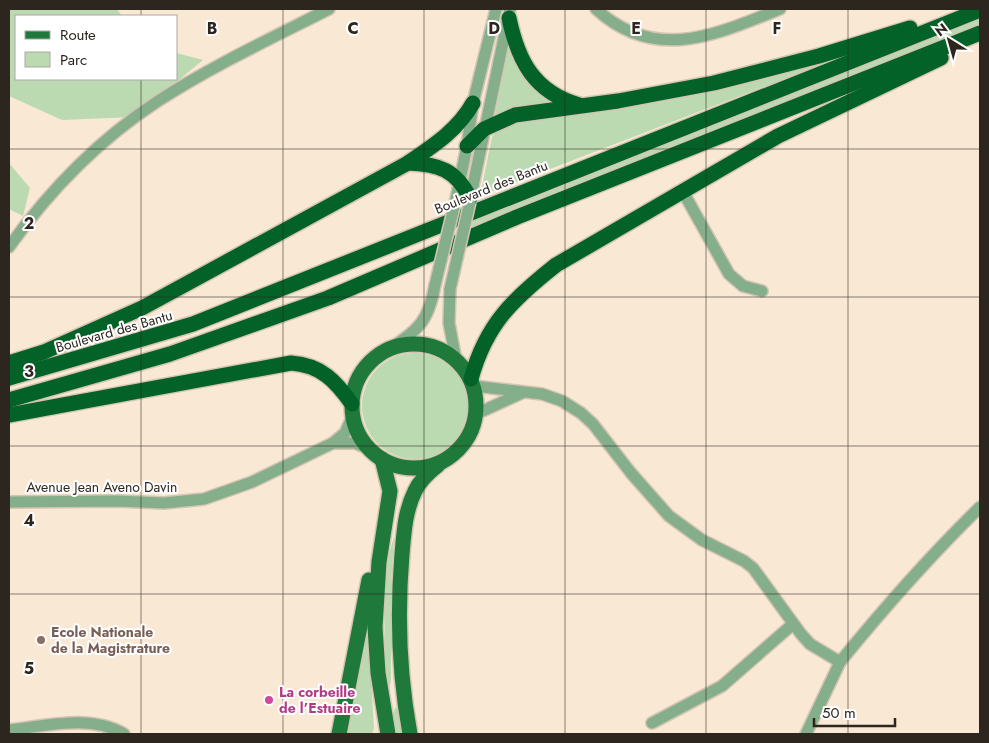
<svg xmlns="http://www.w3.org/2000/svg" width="989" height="743" font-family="Jost,sans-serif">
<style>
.green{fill:#bbdab2}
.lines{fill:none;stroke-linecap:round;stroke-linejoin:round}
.minor-casing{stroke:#d4c5b3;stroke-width:14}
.major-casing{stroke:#d4c5b3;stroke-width:18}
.highway-casing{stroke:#d4c5b3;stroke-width:18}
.minor{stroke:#85ae8b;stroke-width:11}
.major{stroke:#1e793b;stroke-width:15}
.highway{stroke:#036228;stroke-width:15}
.minor-bridge-casing{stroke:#d4c5b3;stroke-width:14;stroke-linecap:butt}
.minor-bridge{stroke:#85ae8b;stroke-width:11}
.grid{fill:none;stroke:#2c261f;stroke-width:1;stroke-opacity:0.55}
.education-dot{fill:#8d6e63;stroke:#fff;stroke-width:2}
.hotel-dot{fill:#d1479c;stroke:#fff;stroke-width:2}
.labels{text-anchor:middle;stroke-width:4;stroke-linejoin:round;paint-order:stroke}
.street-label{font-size:14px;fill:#2c261f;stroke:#fff}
.education-label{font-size:14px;font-weight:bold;fill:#785e54;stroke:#fff;text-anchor:start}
.hotel-label{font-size:14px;font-weight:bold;fill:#b23c85;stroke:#fff;text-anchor:start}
.grid-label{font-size:16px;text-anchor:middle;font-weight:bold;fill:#2c261f;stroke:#fff;stroke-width:4;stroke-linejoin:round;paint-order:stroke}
</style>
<rect width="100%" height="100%" fill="#f9e8d4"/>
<g class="green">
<polygon points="9,9 117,9 122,16 16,16 16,79 176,79 176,53 203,60 134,117 62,120 9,96"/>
<polygon points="980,18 980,26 465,232 468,221"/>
<polygon points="509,46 512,55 559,103 495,115"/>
<polygon points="843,56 480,196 492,137 498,130 511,123 701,94"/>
<polygon points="9,163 30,188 23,216 9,209"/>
<circle cx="415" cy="406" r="53"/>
<path d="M394,537L391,586V680L389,689L387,685C385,643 380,576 394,537Z"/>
<polygon points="366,629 368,630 374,728 372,734 345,734"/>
<polygon points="398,707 402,734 394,734 392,717 395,708"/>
</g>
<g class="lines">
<g class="minor-casing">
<g id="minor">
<path d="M596,9C655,63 715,35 780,9"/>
<polyline points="682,190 729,274 743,286 762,291"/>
<polyline points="456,199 467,146 473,103 496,9"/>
<polyline points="470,200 510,9"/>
<path d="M9,247C49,191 100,139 158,101C212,66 272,38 329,9"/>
<polyline points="450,289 449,323 456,360"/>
<path d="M387,351C418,329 428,324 435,285"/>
<polyline points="474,386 542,394 562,401 581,413 593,424 631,473 669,516 702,540 744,561 753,568 801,634 810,644 840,662 806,734"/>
<polyline points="476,414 522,393"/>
<polyline points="333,443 355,443 369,449"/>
<polyline points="9,502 117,501 164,503 204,499 252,482 333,443 345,433 353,415"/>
<path d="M840,662C884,608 930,556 980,507"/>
<polyline points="652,723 722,686 793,624"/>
<path d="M9,730C46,726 91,714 124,734"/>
</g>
</g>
<g class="major-casing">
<g id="major">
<circle cx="414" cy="406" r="62"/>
<polyline points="382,459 390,491 379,562 375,627 378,673 388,734"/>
<polyline points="339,734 369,580"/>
<path d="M410,734C399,675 397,614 402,554C404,532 405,511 415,491C420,480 429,472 438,465"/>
</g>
</g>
<g class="highway-casing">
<g id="highway">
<path d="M509,18C518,61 534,92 579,105"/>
<polyline points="467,146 484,129 515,115 618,101 714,83 819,56 910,28"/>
<path d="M408,163C439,164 456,170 470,198"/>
<path d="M9,363L44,352L142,308L408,163C433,146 458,130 473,103"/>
<polyline points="9,378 193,324 980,10"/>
<path d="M471,379C486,324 513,299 556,265L778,136L941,58"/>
<polyline points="9,400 170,354 328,298 517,217 980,33"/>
<path d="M9,415L291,363C321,365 336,381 352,404"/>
</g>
</g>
<use href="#minor" class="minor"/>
<use href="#major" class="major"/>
<use href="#highway" class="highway"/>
<g class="minor-bridge-casing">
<g id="minor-bridge">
<polyline points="435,285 456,199"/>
<polyline points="450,289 470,202"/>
</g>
</g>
<use href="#minor-bridge" class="minor-bridge"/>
</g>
<path class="grid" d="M141,9V16M283,9V734M424,9V734M565,9V734M706,9V734M848,9V734M141,79V734M9,149H980M9,297H980M9,446H980M9,594H980"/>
<circle class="education-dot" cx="41" cy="640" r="5"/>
<circle class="hotel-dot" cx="269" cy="700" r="5"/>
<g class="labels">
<g class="street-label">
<text transform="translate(491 187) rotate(-22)" y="5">Boulevard des Bantu</text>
<text transform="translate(114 331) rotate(-16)" y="5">Boulevard des Bantu</text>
<text x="102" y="492">Avenue Jean Aveno Davin</text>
</g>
<g class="education-label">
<text x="51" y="637">Ecole Nationale<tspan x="51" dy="16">de la Magistrature</tspan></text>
</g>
<g class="hotel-label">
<text x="279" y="697">La corbeille<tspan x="279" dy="16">de l’Estuaire</tspan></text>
</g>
</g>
<g class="grid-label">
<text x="212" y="34">B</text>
<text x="353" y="34">C</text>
<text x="494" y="34">D</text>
<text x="636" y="34">E</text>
<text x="777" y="34">F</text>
<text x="29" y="229">2</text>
<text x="29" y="377">3</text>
<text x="29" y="526">4</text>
<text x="29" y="674">5</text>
</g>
<rect width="989" height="743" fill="none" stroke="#2c261f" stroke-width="20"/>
<rect x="15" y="15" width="162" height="65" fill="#ffffff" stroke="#aba8a5"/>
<rect x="25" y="31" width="25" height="8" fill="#1e793b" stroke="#aba8a5"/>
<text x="60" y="40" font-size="15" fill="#2c261f">Route</text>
<rect x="25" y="52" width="25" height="15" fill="#bbdab2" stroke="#aba8a5"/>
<text x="60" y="65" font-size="15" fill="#2c261f">Parc</text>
<g transform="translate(949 40) rotate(323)" stroke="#ffffff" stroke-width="4" paint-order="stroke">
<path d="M0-4L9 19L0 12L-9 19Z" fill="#2c261f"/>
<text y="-8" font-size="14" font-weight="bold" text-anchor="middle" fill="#2c261f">N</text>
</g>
<path d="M814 718v8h81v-8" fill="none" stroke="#2c261f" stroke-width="2.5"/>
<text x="822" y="718" font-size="15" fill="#2c261f" stroke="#ffffff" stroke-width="4" paint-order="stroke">50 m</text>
</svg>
